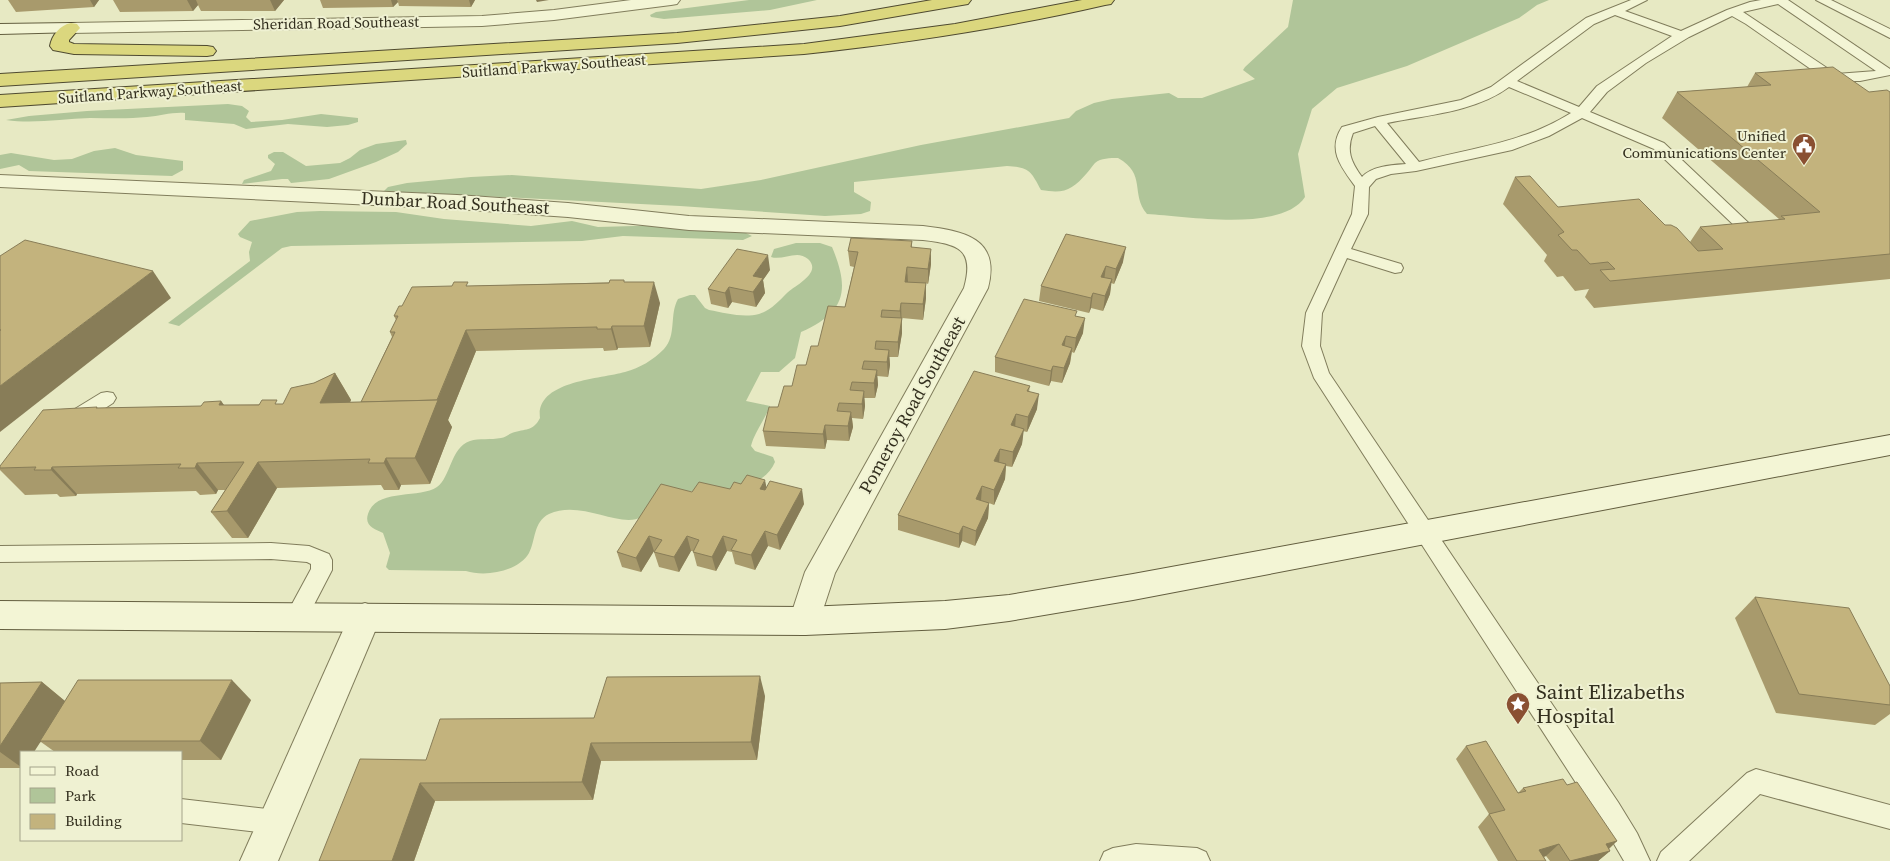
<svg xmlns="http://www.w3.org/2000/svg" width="1890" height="861" font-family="'Source Serif 4',serif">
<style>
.green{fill:#b0c599}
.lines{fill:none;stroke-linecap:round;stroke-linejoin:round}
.service-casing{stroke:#817d5c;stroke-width:2}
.minor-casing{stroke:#817d5c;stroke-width:2}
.secondary-casing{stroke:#635e3f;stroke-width:2}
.trunk-casing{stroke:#4f4a30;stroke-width:2}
.service{fill:#f3f5d5;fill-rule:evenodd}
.minor{fill:#f3f5d5;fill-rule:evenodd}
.secondary{fill:#f3f5d5;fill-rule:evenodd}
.trunk{fill:#dbd77e;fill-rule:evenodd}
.wall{fill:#a89a6c}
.shaded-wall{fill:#887d58}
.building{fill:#c3b37d;stroke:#887d58}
.labels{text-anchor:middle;stroke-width:4;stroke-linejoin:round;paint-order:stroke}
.far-street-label{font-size:15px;fill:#332f1e;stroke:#eff1d2}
.far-poi-label{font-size:15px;fill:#332f1e;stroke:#eff1d2;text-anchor:end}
.street-label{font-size:18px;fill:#332f1e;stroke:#eff1d2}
.near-poi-label{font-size:21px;fill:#332f1e;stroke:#eff1d2;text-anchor:start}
</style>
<rect width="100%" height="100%" fill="#e7e9c3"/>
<g class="green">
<polygon points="749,0 817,0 770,10 664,19 651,17 650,15 656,12"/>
<path d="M1293,0H1549L1537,5L1519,18L1407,66L1337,88L1312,109L1298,154L1305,197C1281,233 1186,216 1147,214C1130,194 1147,174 1118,158C1110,158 1101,158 1095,163C1092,166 1090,170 1087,173C1072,190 1065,194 1041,190C1031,171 1029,167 1007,166L854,182V192L871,202L870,211L861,214L825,216L680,206L384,191L388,187L407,183L471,177L512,175L701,189L761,180L921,145L1069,118L1076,111L1094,103L1112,99L1169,93L1178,98H1202L1255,79L1243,70L1245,67L1288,27Z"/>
<path d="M228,104L242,106L249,111L246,117L251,122L282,120L321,114L358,118V122L348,125L327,127L288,124L246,129L234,124L185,120V113C172,112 160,116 147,117C128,119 109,118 90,118C62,119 33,124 6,120L29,116L87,111Z"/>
<polygon points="406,140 407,144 398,152 376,162 329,179 291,183 288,179 282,179 242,184 244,180 271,171 275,164 268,158 268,155 274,152 283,152 306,166 340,163 350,158 360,150 376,144"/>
<polygon points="115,148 136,155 183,161 183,170 172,176 29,171 19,165 0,169 0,155 11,153 54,160 72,159 94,151"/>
<polygon points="320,211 396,212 444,219 531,226 572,221 598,227 669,225 740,230 752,236 743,240 623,236 582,241 291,246 282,248 179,326 168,323 250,261 249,252 252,242 240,237 238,234 250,221 297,212"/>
<path d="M796,243H820L832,247C850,290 846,312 801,332L795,358L779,372H761L746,401L770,406C765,419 754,433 751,446L755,451L773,457L775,462C760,498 697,490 665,491C658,498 651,512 642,517C619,529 581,499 549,514C533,522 536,540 529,553C518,572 485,577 466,571L389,570L386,567L390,553L383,533C375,529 364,526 368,514C376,488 419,499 437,487C451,477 450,448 470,441C479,438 491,440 501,438C506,437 510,433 515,432C527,429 534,430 540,418C535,381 600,379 625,372C640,368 653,360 664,349C677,335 669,315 678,299L690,295H695L705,308L709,310C725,313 743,318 759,314C770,311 779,301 787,293C794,286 823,273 808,259C797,249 783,261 771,257L774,249Z"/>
</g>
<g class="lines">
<g class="service-casing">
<g id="service">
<path d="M1631,0H1647L1625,11L1681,31L1727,10L1750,2L1761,0H1788L1890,69V75L1860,81H1828L1746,24L1732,16L1689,37L1646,63L1607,92L1590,112L1664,143L1756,230L1759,233L1756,236L1741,239L1736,237L1733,234L1739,230L1654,149L1582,118L1549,136L1512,150L1416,171L1391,174L1376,179L1369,187L1368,214L1351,249L1401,264L1403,268L1401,272L1395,273L1347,258L1322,313L1320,346L1329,373L1618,802L1637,833L1650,861H1624L1600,820L1314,378L1302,346L1306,313L1352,214L1355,186C1341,167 1327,150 1342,127L1378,117L1461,100L1491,87L1586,18ZM1778,4L1876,71L1836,74L1743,12ZM1615,15L1672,36L1597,86L1579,107L1517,81L1594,24ZM1509,87L1571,113C1521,144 1474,147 1419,162L1387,123C1427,115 1475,112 1509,87ZM1375,126L1406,164C1392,165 1372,166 1362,177C1351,162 1346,151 1353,133Z"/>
<polygon points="1816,0 1831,0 1890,29 1890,38"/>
<polygon points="107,392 113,393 116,398 113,403 79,425 72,427 65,425 63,420 65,415 101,393"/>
<polygon points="271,543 309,546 329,554 332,560 332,570 304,624 296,626 288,624 285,617 311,569 311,564 307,562 271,559 0,562 0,546"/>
<polygon points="1756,769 1890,805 1890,829 1760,794 1689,861 1657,861 1661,852 1747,773"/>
<polygon points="181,799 276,810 285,813 289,822 285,831 276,834 181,823"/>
<polygon points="1136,844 1197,848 1206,852 1210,861 1100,861 1104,852 1113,848"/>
</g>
</g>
<g class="minor-casing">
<g id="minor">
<polygon points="631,0 680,0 677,4 671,5 554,20 482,26 71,33 65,32 62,28 65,24 71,23 482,16 554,10"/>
<path d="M0,175L457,195L568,203L689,216L923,226C964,231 1001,238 988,288L835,573L816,631L805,635L794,631L789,621L805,572L964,288C975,249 958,244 923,240L689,230L568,217L457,209L0,187Z"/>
<polygon points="365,603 376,607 381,617 278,861 240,861 349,617 354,607"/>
</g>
</g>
<g class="secondary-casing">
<g id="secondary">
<polygon points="71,23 77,24 80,28 77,32 0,34 0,24"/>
<polygon points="1890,435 1890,455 1133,600 1009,621 945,629 805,635 0,629 0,601 805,607 945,601 1009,595 1133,574"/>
</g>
</g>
<g class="trunk-casing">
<g id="trunk">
<polygon points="932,0 971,0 968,4 962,5 840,26 677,43 0,86 0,74 677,33 840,16"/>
<path d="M1082,0H1114L1111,4L1105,5C1006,28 905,43 804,54L0,107V95L804,44L955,24Z"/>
<path d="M71,23L77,24L80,28L69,40V42L74,44L207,46L213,47L216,51L213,55L207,56L74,54L53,50L50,46C52,35 60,25 71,23Z"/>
</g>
</g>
<use href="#service" class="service"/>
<use href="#minor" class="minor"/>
<use href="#secondary" class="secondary"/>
<use href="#trunk" class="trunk"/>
</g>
<g class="wall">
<polygon points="8,0 99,0 94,7 16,12"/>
<polygon points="113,0 284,0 275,11 201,11 198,5 193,11 120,12"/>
<polygon points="320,0 475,0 471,7 399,6 398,2 393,7 323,8"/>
<polygon points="1755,73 1869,92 1890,92 1890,279 1594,308 1585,297 1589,289 1575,291 1563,276 1557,277 1544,261 1547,255 1503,204 1515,177 1558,207 1665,225 1690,242 1700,227 1778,220 1779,219 1662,118 1677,92 1747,87"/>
<polygon points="1066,234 1123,262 1114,284 1111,283 1110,294 1103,311 1091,308 1089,313 1039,301 1041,286"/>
<polygon points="912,241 912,247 931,264 928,284 926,283 926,298 923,320 902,318 902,333 898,357 889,357 890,365 888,377 877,376 878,385 875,398 864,398 865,406 863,419 852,418 853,427 849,441 827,440 825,449 766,446 763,431 818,346 845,307 854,267 850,266 848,251"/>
<polygon points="770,270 763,280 765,293 756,307 732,302 728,308 711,304 708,289"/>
<polygon points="625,282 660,303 650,347 618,348 617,350 604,351 603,348 476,351 448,420 452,427 430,484 401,485 399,490 384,490 381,485 277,488 248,538 232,538 211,512 225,490 218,490 216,494 200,495 196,491 77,494 76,496 60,497 57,494 25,495 0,470 0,466 97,407 98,408 201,406 221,401 224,405 283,404 314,383 335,373 351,400 350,402 361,402 392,337 390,332 396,320 394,316 402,306 469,286"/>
<polygon points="1076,316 1083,333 1074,353 1072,352 1070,363 1062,383 1051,381 1049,386 995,372 995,357"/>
<polygon points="1030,386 1029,392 1037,409 1027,432 1023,431 1022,444 1012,467 1006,466 1005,479 994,505 989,503 988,518 975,546 962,541 959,548 898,530 898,515"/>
<polygon points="741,484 766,488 804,504 780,550 768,546 755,570 735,564 732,552 727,551 716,571 697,566 693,551 691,551 679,572 659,567 654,552 655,551 654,551 641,572 622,567 617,552 692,492 730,489"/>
<polygon points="1755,597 1890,686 1890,714 1875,725 1776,713 1735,618"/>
<polygon points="42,682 65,701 251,700 221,760 181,760 181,752 55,752 41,742 21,752 21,768 0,768 0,683"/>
<polygon points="765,696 757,760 601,761 593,800 435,801 414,861 319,861 426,760 594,718"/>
<polygon points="1466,746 1518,793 1523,788 1567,785 1617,841 1609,849 1610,851 1598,861 1550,861 1546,856 1544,857 1546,861 1498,861 1478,827 1489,814 1456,759"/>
</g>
<g class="shaded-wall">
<polygon points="90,0 99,0 94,7"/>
<polygon points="187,0 196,0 198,5 193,11"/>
<polygon points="270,0 284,0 275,11"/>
<polygon points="391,0 397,0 398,2 393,7"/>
<polygon points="469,0 475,0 471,7"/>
<polygon points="536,0 549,0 537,2"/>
<polygon points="1126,247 1123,262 1114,284 1116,269"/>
<polygon points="931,249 931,264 928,284 928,269"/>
<polygon points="768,255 770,270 763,280 765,293 756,307 753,292 753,276"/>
<polygon points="1106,266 1104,281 1101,277"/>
<polygon points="907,267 908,282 905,282"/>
<polygon points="153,271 171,298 0,432 0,386"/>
<polygon points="1112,279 1110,294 1103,311 1105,296"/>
<polygon points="654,282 660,303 650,347 644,326"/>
<polygon points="926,283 926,298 923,320 923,304"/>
<polygon points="729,287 732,302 728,308 725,293"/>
<polygon points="1093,293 1091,308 1089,313 1091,298"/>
<polygon points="901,303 902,333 898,357 898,342 901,324 900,311"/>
<polygon points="1085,318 1083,333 1074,353 1076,338"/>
<polygon points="612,326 618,348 617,350 611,329"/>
<polygon points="466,330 476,351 448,420 452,427 430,484 415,458 435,406"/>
<polygon points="1066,336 1064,351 1062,345"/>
<polygon points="1072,348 1070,363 1062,383 1064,368"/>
<polygon points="889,350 890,365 888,377 887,362"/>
<polygon points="1053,366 1051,381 1049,386 1051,371"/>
<polygon points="877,370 878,385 875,398 874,383"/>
<polygon points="335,373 351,400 337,430 320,403"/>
<polygon points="864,391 865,406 863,419 862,404"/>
<polygon points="1039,394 1037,409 1027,432 1028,417"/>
<polygon points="221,401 240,428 219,405"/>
<polygon points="851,412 853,427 849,441 848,426"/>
<polygon points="1016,414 1015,429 1011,425"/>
<polygon points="825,425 827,440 825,449 823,434"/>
<polygon points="1024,429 1022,444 1012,467 1013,452"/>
<polygon points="1000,449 999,464 994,461"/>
<polygon points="386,458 401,485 399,490 384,463"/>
<polygon points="258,462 277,488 248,538 227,511"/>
<polygon points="197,463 218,490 216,494 195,468"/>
<polygon points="1006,464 1005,479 994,505 994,490"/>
<polygon points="52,467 77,494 76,496 51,470"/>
<polygon points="765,480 768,495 760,489"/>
<polygon points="982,486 981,501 976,499"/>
<polygon points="802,489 804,504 780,550 777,535"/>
<polygon points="989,503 988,518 975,546 976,531"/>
<polygon points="963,526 962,541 959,548 959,534"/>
<polygon points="765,531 768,546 755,570 751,555"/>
<polygon points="649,536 654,551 641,572 636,558"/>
<polygon points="687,536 691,551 679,572 674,557"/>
<polygon points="723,536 727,551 716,571 712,557"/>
<polygon points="760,676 765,696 757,760 751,742"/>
<polygon points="232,680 251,700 221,760 200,741"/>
<polygon points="42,682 66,702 34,752 21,752 21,767 0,752 0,746"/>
<polygon points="591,743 601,761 593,800 582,782"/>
<polygon points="420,783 435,801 414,861 392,861"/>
<polygon points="1617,841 1605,852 1610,851 1598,861 1570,861 1606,844"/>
<polygon points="1559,844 1546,856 1529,861 1539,850"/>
</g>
<g class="building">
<polygon points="1833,67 1869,92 1887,90 1890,92 1890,254 1610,281 1600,270 1615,269 1608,262 1590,264 1577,250 1572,250 1558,235 1564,232 1515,177 1530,176 1558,207 1639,199 1665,225 1671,225 1677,228 1698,251 1723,249 1700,227 1785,219 1781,216 1820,212 1677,92 1771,85 1755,73"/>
<polygon points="1066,234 1126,247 1116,269 1106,266 1101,277 1112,279 1105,296 1093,293 1091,298 1041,286"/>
<polygon points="851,238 912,241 911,247 931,249 928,269 907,267 905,282 926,283 923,304 901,303 900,311 882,310 881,317 902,318 898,342 876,341 875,349 889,350 887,362 864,361 862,369 877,370 874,383 852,382 850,390 864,391 862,404 839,403 837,411 851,412 848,426 825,425 823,434 763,431 769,407 778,407 784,386 792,386 797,365 806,365 811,346 818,346 828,306 845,307 858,252 848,251"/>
<polygon points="25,240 153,271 0,386 0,330 1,330 0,330 0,256"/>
<polygon points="737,249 768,255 753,276 763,278 753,292 729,287 725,293 708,289"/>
<polygon points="610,280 624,280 624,282 654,282 644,326 612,326 611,329 597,329 597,327 466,330 437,400 361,402 395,332 390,332 398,316 394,316 399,306 402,306 412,287 452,286 454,282 468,282 466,286 609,283"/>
<polygon points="1024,299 1077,311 1075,316 1085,318 1076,338 1066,336 1062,345 1072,348 1064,368 1053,366 1051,371 995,357"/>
<polygon points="974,371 1030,386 1027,391 1039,394 1028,417 1016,414 1011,425 1024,429 1013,452 1000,449 994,461 1006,464 994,490 982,486 976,499 989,503 976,531 963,526 959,534 898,515"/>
<polygon points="335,373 320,403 438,400 415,458 386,458 384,463 368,463 370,459 258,462 227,511 211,512 244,462 197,463 195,468 178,468 181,464 52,467 51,470 34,470 36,467 0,468 0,466 43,410 97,407 96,408 201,406 204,402 221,401 219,405 259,405 262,400 277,400 275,404 283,404 291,388 314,383"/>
<polygon points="747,475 765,480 760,489 765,490 770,481 802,489 777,535 765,531 751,555 731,550 737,540 723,536 712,557 693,552 699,540 687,536 674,557 654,552 662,540 649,536 636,558 617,552 661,484 692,492 699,482 730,489 734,482 741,484"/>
<polygon points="1755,597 1849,608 1890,686 1890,705 1799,694"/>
<polygon points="760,676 751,742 591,743 582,782 420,783 392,861 319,861 360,759 426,760 440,719 594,718 607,677"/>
<polygon points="78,680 232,680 200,741 40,741"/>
<polygon points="42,682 0,746 0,683"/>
<polygon points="1486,741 1518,793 1526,791 1523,788 1563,779 1567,785 1577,782 1617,841 1606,844 1610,851 1570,861 1559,844 1539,850 1546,861 1517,861 1489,814 1505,810 1466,746"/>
</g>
<defs>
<g id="civic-pin" transform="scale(1.25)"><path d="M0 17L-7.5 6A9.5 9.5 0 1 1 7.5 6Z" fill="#8a5032" stroke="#eff1d2"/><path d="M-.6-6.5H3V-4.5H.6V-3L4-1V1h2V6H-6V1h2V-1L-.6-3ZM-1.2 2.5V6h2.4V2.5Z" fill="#fff"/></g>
<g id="sight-pin" transform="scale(1.25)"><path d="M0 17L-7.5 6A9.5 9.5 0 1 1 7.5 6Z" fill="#8a5032" stroke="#eff1d2"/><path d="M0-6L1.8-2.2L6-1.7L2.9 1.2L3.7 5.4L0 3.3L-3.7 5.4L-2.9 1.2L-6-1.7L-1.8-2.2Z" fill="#fff"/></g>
</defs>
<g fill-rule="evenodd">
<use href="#civic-pin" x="1804" y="145"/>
<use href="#sight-pin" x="1518" y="704"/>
</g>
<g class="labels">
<g class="far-street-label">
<text transform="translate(336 23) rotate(-1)" y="5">Sheridan Road Southeast</text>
<text transform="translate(554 66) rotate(-4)" y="5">Suitland Parkway Southeast</text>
<text transform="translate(150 92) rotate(-4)" y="5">Suitland Parkway Southeast</text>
</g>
<g class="far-poi-label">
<text x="1786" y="141">Unified<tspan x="1786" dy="17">Communications Center</tspan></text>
</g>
<g class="street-label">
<text transform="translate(455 203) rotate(3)" y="6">Dunbar Road Southeast</text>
<text transform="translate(912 405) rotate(-61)" y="6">Pomeroy Road Southeast</text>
</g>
<g class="near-poi-label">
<text x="1536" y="699">Saint Elizabeths<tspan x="1536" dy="24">Hospital</tspan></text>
</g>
</g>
<rect x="20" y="751" width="162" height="90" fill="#eff1d2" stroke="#a4a38a"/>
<rect x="30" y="767" width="25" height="8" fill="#f3f5d5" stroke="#a4a38a"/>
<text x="65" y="776" font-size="15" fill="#332f1e">Road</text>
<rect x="30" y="788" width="25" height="15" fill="#b0c599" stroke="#a4a38a"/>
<text x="65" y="801" font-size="15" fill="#332f1e">Park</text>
<rect x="30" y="814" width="25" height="15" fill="#c3b37d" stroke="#a4a38a"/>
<text x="65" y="826" font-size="15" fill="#332f1e">Building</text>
</svg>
